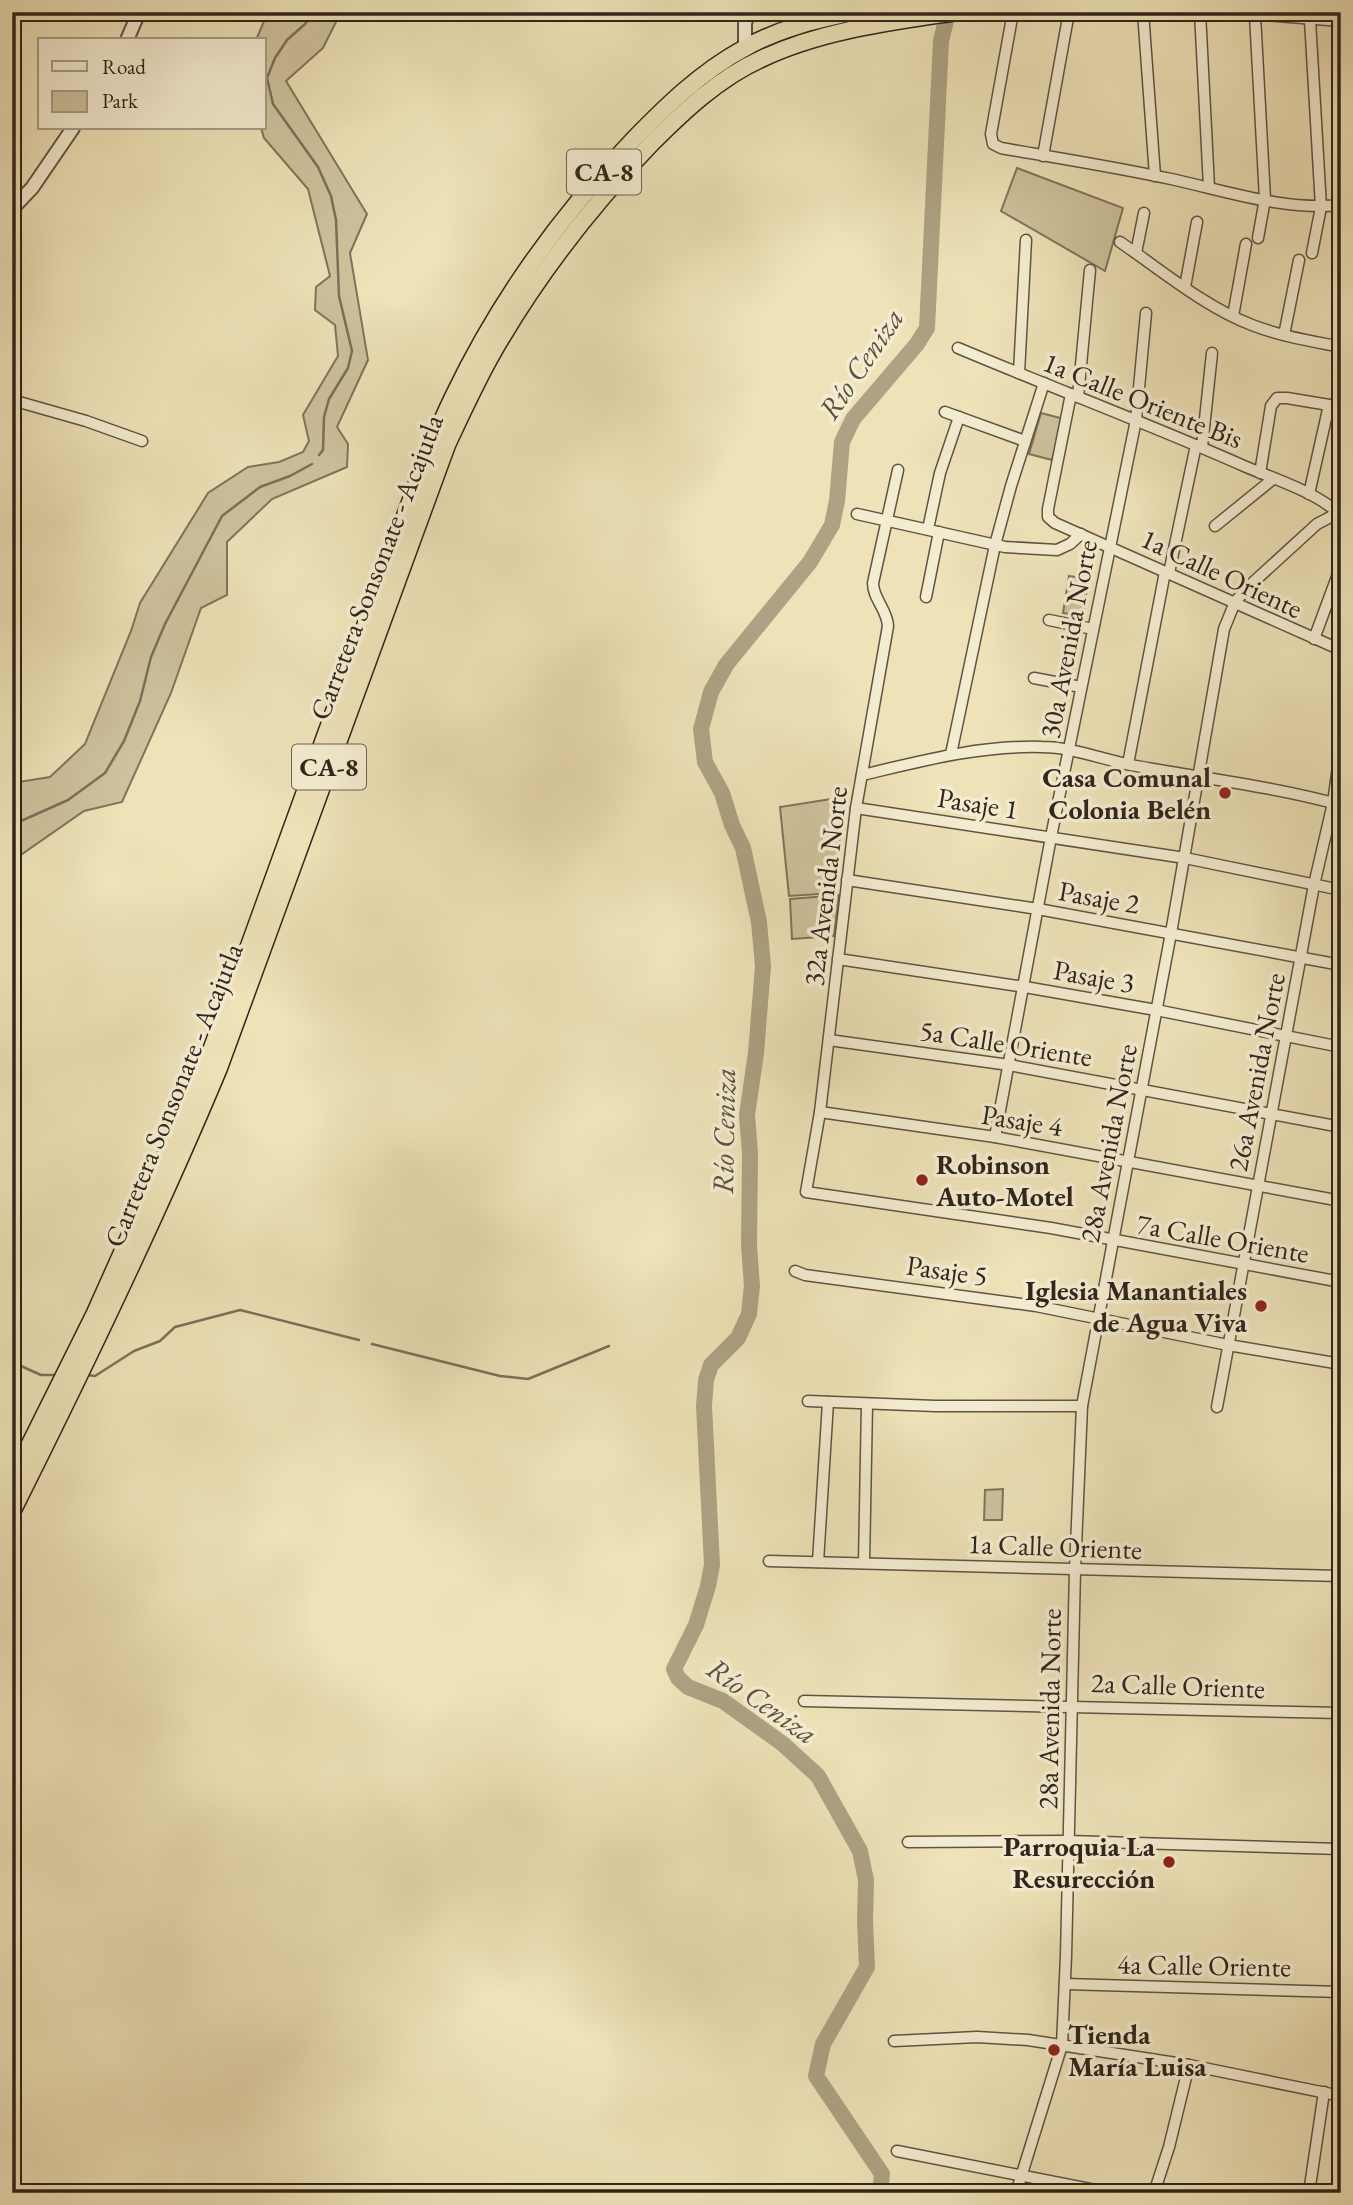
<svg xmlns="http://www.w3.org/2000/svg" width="1353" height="2205" font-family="'EB Garamond',serif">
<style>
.green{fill:#cec29d;stroke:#7e745c;stroke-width:2}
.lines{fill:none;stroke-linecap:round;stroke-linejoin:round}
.stream{stroke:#7b7059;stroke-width:2.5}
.river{stroke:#ada283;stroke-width:16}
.minor-casing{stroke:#5f5442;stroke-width:13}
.tertiary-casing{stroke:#5f5442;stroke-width:16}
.trunk-casing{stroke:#2f251b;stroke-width:19}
.minor{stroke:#f4ecd1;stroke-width:10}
.tertiary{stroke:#f4ecd1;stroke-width:12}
.trunk{stroke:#eee2b8;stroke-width:16}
.poi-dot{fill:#8f2418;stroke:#f4ecd1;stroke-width:2.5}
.labels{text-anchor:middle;stroke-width:7;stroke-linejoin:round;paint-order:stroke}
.shield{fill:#f4ecd1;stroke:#6a6152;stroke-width:2}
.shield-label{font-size:26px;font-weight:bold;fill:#2f251b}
.street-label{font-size:28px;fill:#2f251b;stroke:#f4ecd1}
.poi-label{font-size:28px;font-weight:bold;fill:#2f251b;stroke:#f4ecd1;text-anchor:end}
.water-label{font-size:30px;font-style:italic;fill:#5b513f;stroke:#f4ecd1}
</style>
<rect width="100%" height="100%" fill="#eee2b8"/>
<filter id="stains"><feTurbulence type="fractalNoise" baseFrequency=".00286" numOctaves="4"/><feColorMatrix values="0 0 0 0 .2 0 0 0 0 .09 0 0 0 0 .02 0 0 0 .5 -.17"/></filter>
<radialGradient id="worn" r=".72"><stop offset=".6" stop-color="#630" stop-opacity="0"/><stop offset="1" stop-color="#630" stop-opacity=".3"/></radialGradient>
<g class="green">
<polygon points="286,12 341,12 323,48 286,81 367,214 350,253 368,360 337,427 348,444 347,467 272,499 227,542 227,595 201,608 171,693 122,802 84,811 12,861 12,783 50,777 85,744 131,631 140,603 208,493 248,467 279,462 303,452 309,441 303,415 338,356 335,325 315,310 316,287 330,276 308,189 264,138 261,128 264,128 264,40 256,40 264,21"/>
<polygon points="1017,168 1123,208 1105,271 1001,211"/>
<polygon points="1041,413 1064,419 1052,460 1029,454"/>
<polygon points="1069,576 1089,579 1082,616 1063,613"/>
<polygon points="844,797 834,893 789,896 780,807"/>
<polygon points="839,895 834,936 792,939 790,899"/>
<polygon points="1003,1489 1002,1520 984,1520 985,1490"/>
</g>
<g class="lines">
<g class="stream">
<polyline points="315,12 305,24 287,40 275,58 267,78 273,104 318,167 331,196 336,220 339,296 352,351 348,368 329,399 324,417 323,450 319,455"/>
<polyline points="12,825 68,800 105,773 124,741 140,701 151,657 165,624 222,516 260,487 290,476 312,464"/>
<polyline points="372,1344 500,1376 528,1379 609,1346"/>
<polyline points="12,1362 41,1375 55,1375"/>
<polyline points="88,1375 95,1376 134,1351 160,1341 175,1327 240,1310 359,1340"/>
</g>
<polyline class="river" points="880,2193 882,2174 816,2076 823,2044 867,1967 865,1921 866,1880 860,1851 818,1776 783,1744 723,1701 688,1687 678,1678 674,1669 696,1625 708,1586 712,1565 704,1406 706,1380 711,1365 738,1338 749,1314 752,1286 749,1245 750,1153 747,1115 756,1053 763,966 759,922 743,848 732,825 722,793 705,762 701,729 711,692 726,665 810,562 832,525 837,501 842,442 853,419 917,344 927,328 941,41 948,12"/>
<g class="minor-casing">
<g id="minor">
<path d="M1013,12L991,134L993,144L1001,148C1058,158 1115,167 1171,179C1226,191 1285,211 1341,205"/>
<polyline points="1143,12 1155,176"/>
<polyline points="1200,12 1209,187"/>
<polyline points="1223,12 1341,21"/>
<polyline points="1255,15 1265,199 1258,238"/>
<polyline points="1310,20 1321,207 1312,253"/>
<polyline points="1043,156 1069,12"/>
<path d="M1120,242C1161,270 1205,307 1252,325C1280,336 1311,341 1341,347"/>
<polyline points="1136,253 1144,213"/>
<polyline points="1185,287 1197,222"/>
<polyline points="1233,316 1246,244"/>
<polyline points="1284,335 1299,260"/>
<path d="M958,348C1053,388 1149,424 1244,466C1272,478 1316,492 1338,513H1341"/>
<polyline points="1019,373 1026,240"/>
<polyline points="1071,394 1048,509 1048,517 1055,523 1341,650"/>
<polyline points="1078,397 1090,270"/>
<polyline points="12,400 86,421 142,441"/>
<polyline points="945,412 1025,441"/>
<polyline points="1202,447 1212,353"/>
<path d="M898,470L873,583C873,599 887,609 888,626L856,808L820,1112L806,1192L1051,1228L1341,1282"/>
<polyline points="1260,473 1271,406 1277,398 1287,398 1341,407"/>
<polyline points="1309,494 1329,405"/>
<polyline points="857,514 1005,547 1057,550 1070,544 1081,534"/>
<polyline points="1215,526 1273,479"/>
<polyline points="928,529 940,473 959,417"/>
<polyline points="1169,573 1196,445"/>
<polyline points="926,597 939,532"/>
<polyline points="1049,620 1093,629"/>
<polyline points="1314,639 1341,566"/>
<polyline points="1034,678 1081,687"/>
<polyline points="951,754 995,545 1011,486 1044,383"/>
<polyline points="1128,764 1165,572"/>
<path d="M862,775C921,761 981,745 1042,747C1072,747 1101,759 1131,765C1201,778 1271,786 1341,805"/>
<polyline points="856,808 1185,858 1341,890"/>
<polyline points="847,880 1038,909 1341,965"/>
<polyline points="838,959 1025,987 1156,1010 1341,1047"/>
<polyline points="829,1040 1009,1065 1341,1127"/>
<polyline points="820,1112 995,1137 1341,1201"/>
<polyline points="995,1137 1051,837 1136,420 1146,313"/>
<polyline points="795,1271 805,1275 1036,1306 1228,1345 1341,1364"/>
<polyline points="808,1401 935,1406 1082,1406"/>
<polyline points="1217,1407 1314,885 1333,803 1341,745"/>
<polyline points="769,1561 1341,1576"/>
<polyline points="818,1562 828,1402"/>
<polyline points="864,1563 867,1404"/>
<polyline points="804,1701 1341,1713"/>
<polyline points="908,1842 1068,1841 1341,1849"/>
<polyline points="1065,1984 1341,1992"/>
<polyline points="894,2041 977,2037 1028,2040 1189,2065 1341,2096"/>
<polyline points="897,2151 1110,2193"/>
<polyline points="1016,2193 1062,2045 1066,1956 1075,1570 1082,1406 1171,933 1224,629 1235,602 1248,587 1317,524 1338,513"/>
<polyline points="1154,2193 1169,2147 1189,2065"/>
<polyline points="1309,2193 1324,2092"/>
</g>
</g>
<g class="tertiary-casing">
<g id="tertiary">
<polyline points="127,40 139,12"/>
<polyline points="745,47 745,23 749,12"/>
<polyline points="12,209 32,188 73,128"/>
</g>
</g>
<g class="trunk-casing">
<g id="trunk">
<path d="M12,1480L95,1313L205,1067L409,505C422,469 436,432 453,397C498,303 561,215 633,140C666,106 701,72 743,49C777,29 816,20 854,12"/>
<path d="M12,1512C85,1366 156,1219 219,1068L447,445C461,415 475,384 492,354C536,277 590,207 652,143C684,111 719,78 761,59C822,30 891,22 957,12"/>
</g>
</g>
<use href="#minor" class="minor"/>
<use href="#tertiary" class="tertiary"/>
<use href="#trunk" class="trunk"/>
</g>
<g class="poi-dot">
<circle cx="1225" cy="793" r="7"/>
<circle cx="922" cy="1180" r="7"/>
<circle cx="1261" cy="1306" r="7"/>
<circle cx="1169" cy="1862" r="7"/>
<circle cx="1054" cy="2050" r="7"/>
</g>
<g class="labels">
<g class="shield">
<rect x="567" y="149.5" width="74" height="45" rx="5"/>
<rect x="292" y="744.5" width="74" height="45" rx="5"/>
</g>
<g class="shield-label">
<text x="604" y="181">CA-8</text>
<text x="329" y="776">CA-8</text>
</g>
<g class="street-label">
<text transform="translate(1143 400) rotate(22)" y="10">1a Calle Oriente Bis</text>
<text transform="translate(376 567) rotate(-69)" y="10">Carretera Sonsonate - Acajutla</text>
<text transform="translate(1222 573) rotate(25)" y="10">1a Calle Oriente</text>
<text transform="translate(1068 639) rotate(-79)" y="10">30a Avenida Norte</text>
<text transform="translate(978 803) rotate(9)" y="10">Pasaje 1</text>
<text transform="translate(825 886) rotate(-83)" y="10">32a Avenida Norte</text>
<text transform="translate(1099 897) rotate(10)" y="10">Pasaje 2</text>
<text transform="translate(1094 976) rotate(10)" y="10">Pasaje 3</text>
<text transform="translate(1006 1043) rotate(9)" y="10">5a Calle Oriente</text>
<text transform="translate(1256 1072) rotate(-79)" y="10">26a Avenida Norte</text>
<text transform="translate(173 1095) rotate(-68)" y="10">Carretera Sonsonate - Acajutla</text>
<text transform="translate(1022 1120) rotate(9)" y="10">Pasaje 4</text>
<text transform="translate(1108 1143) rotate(-79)" y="10">28a Avenida Norte</text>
<text transform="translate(1223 1238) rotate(10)" y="10">7a Calle Oriente</text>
<text transform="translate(947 1270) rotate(8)" y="10">Pasaje 5</text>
<text transform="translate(1055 1546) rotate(2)" y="10">1a Calle Oriente</text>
<text transform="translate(1178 1685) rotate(2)" y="10">2a Calle Oriente</text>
<text transform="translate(1049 1709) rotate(-89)" y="10">28a Avenida Norte</text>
<text transform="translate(1204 1965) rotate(1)" y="10">4a Calle Oriente</text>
</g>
<g class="poi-label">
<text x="1211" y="787">Casa Comunal<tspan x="1211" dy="32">Colonia Belén</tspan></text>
<text x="936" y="1174" text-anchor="start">Robinson<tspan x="936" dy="32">Auto-Motel</tspan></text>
<text x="1247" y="1300">Iglesia Manantiales<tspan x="1247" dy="32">de Agua Viva</tspan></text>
<text x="1155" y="1856">Parroquia La<tspan x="1155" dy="32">Resurección</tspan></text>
<text x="1068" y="2044" text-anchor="start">Tienda<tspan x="1068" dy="32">María Luisa</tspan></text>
</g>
<g class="water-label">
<text transform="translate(861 364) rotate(-56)" y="10">Río Ceniza</text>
<text transform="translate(724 1131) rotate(-89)" y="10">Río Ceniza</text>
<text transform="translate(762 1701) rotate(35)" y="10">Río Ceniza</text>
</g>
</g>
<rect width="1353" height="2205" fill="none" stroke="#eee2b8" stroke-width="42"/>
<rect x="14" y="14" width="1325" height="2177" fill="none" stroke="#2f251b" stroke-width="3.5"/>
<rect x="21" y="21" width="1311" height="2163" fill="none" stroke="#2f251b" stroke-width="2"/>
<rect x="38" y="38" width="228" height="91" fill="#f4ecd1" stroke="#a59c88" stroke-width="2"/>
<rect x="52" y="61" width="35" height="10" fill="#f4ecd1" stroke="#a59c88" stroke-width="2"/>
<text x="102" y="74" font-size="21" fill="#2f251b">Road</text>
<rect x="52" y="91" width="35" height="21" fill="#cec29d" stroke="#a59c88" stroke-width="2"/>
<text x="102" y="108" font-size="21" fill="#2f251b">Park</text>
<rect width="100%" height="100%" filter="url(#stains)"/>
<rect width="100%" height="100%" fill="url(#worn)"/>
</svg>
